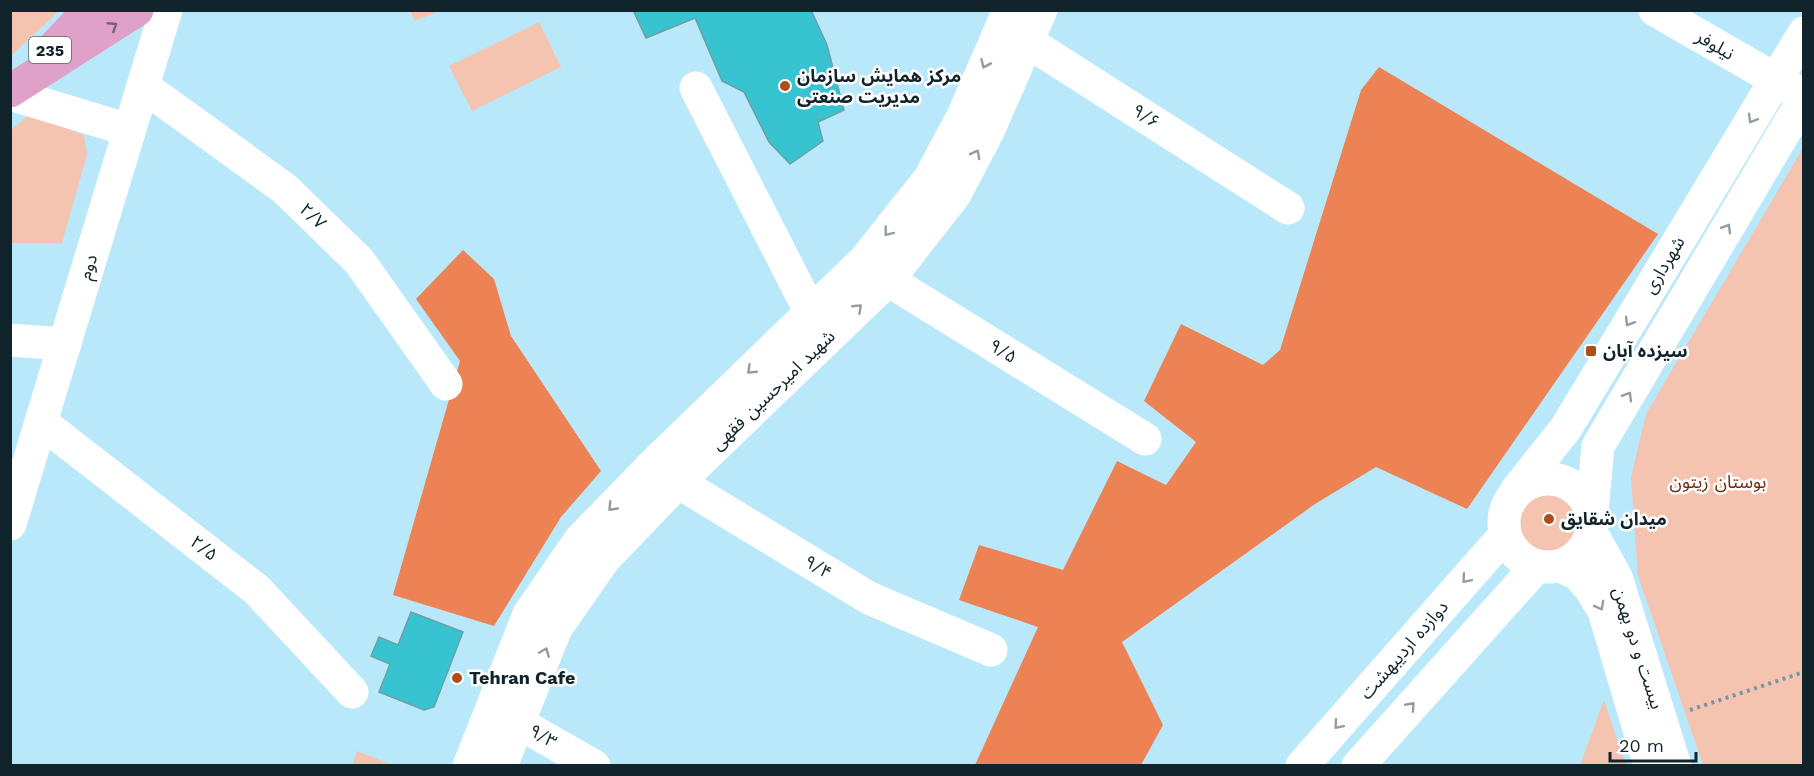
<svg xmlns="http://www.w3.org/2000/svg" width="1814" height="776" font-family="'Work Sans','Noto Sans Arabic',sans-serif">
<style>
.green{fill:#f4c4b0}
.forest{fill:#ed8354}
.building{fill:#38c3d0;stroke:#6ca0a5;stroke-width:1.5}
.lines{fill:none;stroke-linecap:round;stroke-linejoin:round}
.path{stroke:#7497a5;stroke-width:4;stroke-dasharray:3 4.5;stroke-linecap:butt}
.minor{stroke:#fff;stroke-width:33}
.major{stroke:#dfa1c7;stroke-width:33}
.oneway{stroke:#786279}
.oneway2{stroke:#949ca0}
.poi-dot{fill:#b04c17;stroke:#fff;stroke-width:2}
.labels{text-anchor:middle;stroke-width:5;stroke-linejoin:round;paint-order:stroke}
.shield{fill:#fff;stroke:#59666b;stroke-width:1.5}
.shield-label{font-size:16px;font-weight:bold;fill:#12242b}
.street-label{font-size:18px;fill:#12242b;stroke:#fff}
.poi-label{font-size:18px;font-weight:bold;fill:#12242b;stroke:#fff;text-anchor:start}
.park-label{font-size:18px;fill:#6e2c08;stroke:#fff}
</style>
<rect width="100%" height="100%" fill="#b9e8fb"/>
<g class="green">
<polygon points="11,10 59,10 59,11 11,56"/>
<polygon points="410,11 439,11 415,21"/>
<polygon points="539,22 561,67 472,111 449,66"/>
<polygon points="30,114 84,135 87,155 62,243 11,243 11,130"/>
<polygon points="1803,148 1803,765 1703,765 1638,576 1631,477 1646,414"/>
<path d="M1549,486C1560,488 1571,491 1577,501C1581,505 1580,513 1581,518C1581,524 1583,532 1582,537C1576,554 1558,558 1543,556C1533,555 1526,552 1520,543C1503,518 1521,490 1549,486Z"/>
<polygon points="1604,700 1626,765 1580,765"/>
<polygon points="357,751 393,765 352,765"/>
</g>
<g class="forest">
<polygon points="1379,67 1658,234 1467,509 1376,467 1315,504 1122,642 1163,725 1141,765 975,765 1038,627 959,600 979,545 1063,570 1117,461 1166,485 1196,442 1144,401 1181,324 1263,365 1280,350 1361,90"/>
<polygon points="463,250 494,279 511,336 601,471 561,517 494,626 393,595 460,361 416,299"/>
</g>
<g class="building">
<polygon points="633,10 811,10 827,45 844,110 818,122 823,141 790,164 769,142 744,92 722,81 695,18 646,38"/>
<polygon points="411,612 463,632 434,707 424,710 379,692 390,664 371,656 379,637 398,645"/>
</g>
<g class="lines">
<polyline class="path" points="1690,710 1804,672"/>
<g class="minor">
<polyline points="1655,10 1794,90"/>
<polyline points="1008,33 1028,42 1288,208"/>
<polyline points="143,86 285,189 359,261 446,384"/>
<polyline points="696,88 811,313"/>
<polyline points="10,94 129,130"/>
<polyline points="873,266 888,280 1145,439"/>
<polyline points="10,340 65,344"/>
<polyline points="41,422 257,590 352,692"/>
<polyline points="664,469 678,482 869,598 991,650"/>
<circle cx="1548" cy="523" r="44"/>
<polyline points="1516,491 1566,428 1804,33"/>
<polyline points="1592,511 1598,446 1804,99"/>
<polyline points="10,524 166,10"/>
<polyline points="1592,534 1616,577 1675,766"/>
<polyline points="1560,566 1578,574 1590,588 1604,611 1650,766"/>
<polyline points="498,714 517,722 594,766"/>
<polyline points="469,766 529,614 580,540 657,461 865,260 930,178 963,116 1009,10"/>
<polyline points="501,766 556,628 604,559 678,482 888,280 955,194 989,129 1041,10"/>
<polyline points="1302,766 1505,535"/>
<polyline points="1358,766 1537,566"/>
</g>
<g class="major">
<polyline points="50,51 89,10"/>
<polyline points="10,91 137,10"/>
</g>
</g>
<defs><path id="oneway-chevron" d="M-2-3.5L2.5 0L-2 3.5" fill="none" stroke-width="1.6" stroke-linecap="round" stroke-linejoin="round" transform="scale(1.5)"/></defs>
<use class="oneway" href="#oneway-chevron" transform="translate(113 26) rotate(-33)"/>
<g class="oneway2">
<use href="#oneway-chevron" transform="translate(985 64) rotate(114)"/>
<use href="#oneway-chevron" transform="translate(1752 119) rotate(121)"/>
<use href="#oneway-chevron" transform="translate(976 154) rotate(-62)"/>
<use href="#oneway-chevron" transform="translate(1727 228) rotate(-59)"/>
<use href="#oneway-chevron" transform="translate(888 232) rotate(128)"/>
<use href="#oneway-chevron" transform="translate(858 308) rotate(-44)"/>
<use href="#oneway-chevron" transform="translate(1629 322) rotate(121)"/>
<use href="#oneway-chevron" transform="translate(751 370) rotate(136)"/>
<use href="#oneway-chevron" transform="translate(1628 396) rotate(-59)"/>
<use href="#oneway-chevron" transform="translate(612 507) rotate(134)"/>
<use href="#oneway-chevron" transform="translate(1466 579) rotate(131)"/>
<use href="#oneway-chevron" transform="translate(1600 606) rotate(61)"/>
<use href="#oneway-chevron" transform="translate(545 652) rotate(-67)"/>
<use href="#oneway-chevron" transform="translate(1411 706) rotate(-48)"/>
<use href="#oneway-chevron" transform="translate(1338 725) rotate(131)"/>
</g>
<g class="poi-dot">
<circle cx="785" cy="86" r="6"/>
<rect x="1585" y="345" width="12" height="12" rx="3"/>
<circle cx="1549" cy="519" r="6"/>
<circle cx="457" cy="678" r="6"/>
</g>
<g class="labels">
<rect class="shield" x="29" y="37" width="42" height="26" rx="4.5"/>
<g class="shield-label">
<text x="50" y="56">235</text>
</g>
<g class="street-label">
<text transform="translate(1715 45) rotate(30)" y="6">نیلوفر</text>
<text transform="translate(1146 116) rotate(33)" y="6">۹/۶</text>
<text transform="translate(313 216) rotate(44)" y="6">۲/۷</text>
<text transform="translate(1664 265) rotate(-59)" y="6">شهرداری</text>
<text transform="translate(88 267) rotate(-73)" y="6">دوم</text>
<text transform="translate(1003 351) rotate(32)" y="6">۹/۵</text>
<text transform="translate(773 390) rotate(-44)" y="6">شهید امیرحسین فقهی</text>
<text transform="translate(204 548) rotate(38)" y="6">۲/۵</text>
<text transform="translate(818 567) rotate(31)" y="6">۹/۴</text>
<text transform="translate(1638 648) rotate(72)" y="6">بیست و دو بهمن</text>
<text transform="translate(1404 650) rotate(-49)" y="6">دوازده اردیبهشت</text>
<text transform="translate(543 736) rotate(30)" y="6">۹/۳</text>
</g>
<g class="poi-label">
<text x="797" y="82">مرکز همایش سازمان<tspan x="797" dy="21">مدیریت صنعتی</tspan></text>
<text x="1603" y="357">سیزده آبان</text>
<text x="1561" y="525">میدان شقایق</text>
<text x="469" y="684">Tehran Cafe</text>
</g>
<g class="park-label">
<text x="1718" y="488">بوستان زیتون</text>
</g>
</g>
<rect width="1814" height="776" fill="none" stroke="#12242b" stroke-width="24"/>
<path d="M1610 752v9h86v-9" fill="none" stroke="#12242b" stroke-width="3"/>
<text x="1619" y="752" font-size="18" fill="#12242b" stroke="#ffffff" stroke-width="4.5" paint-order="stroke">20 m</text>
</svg>
